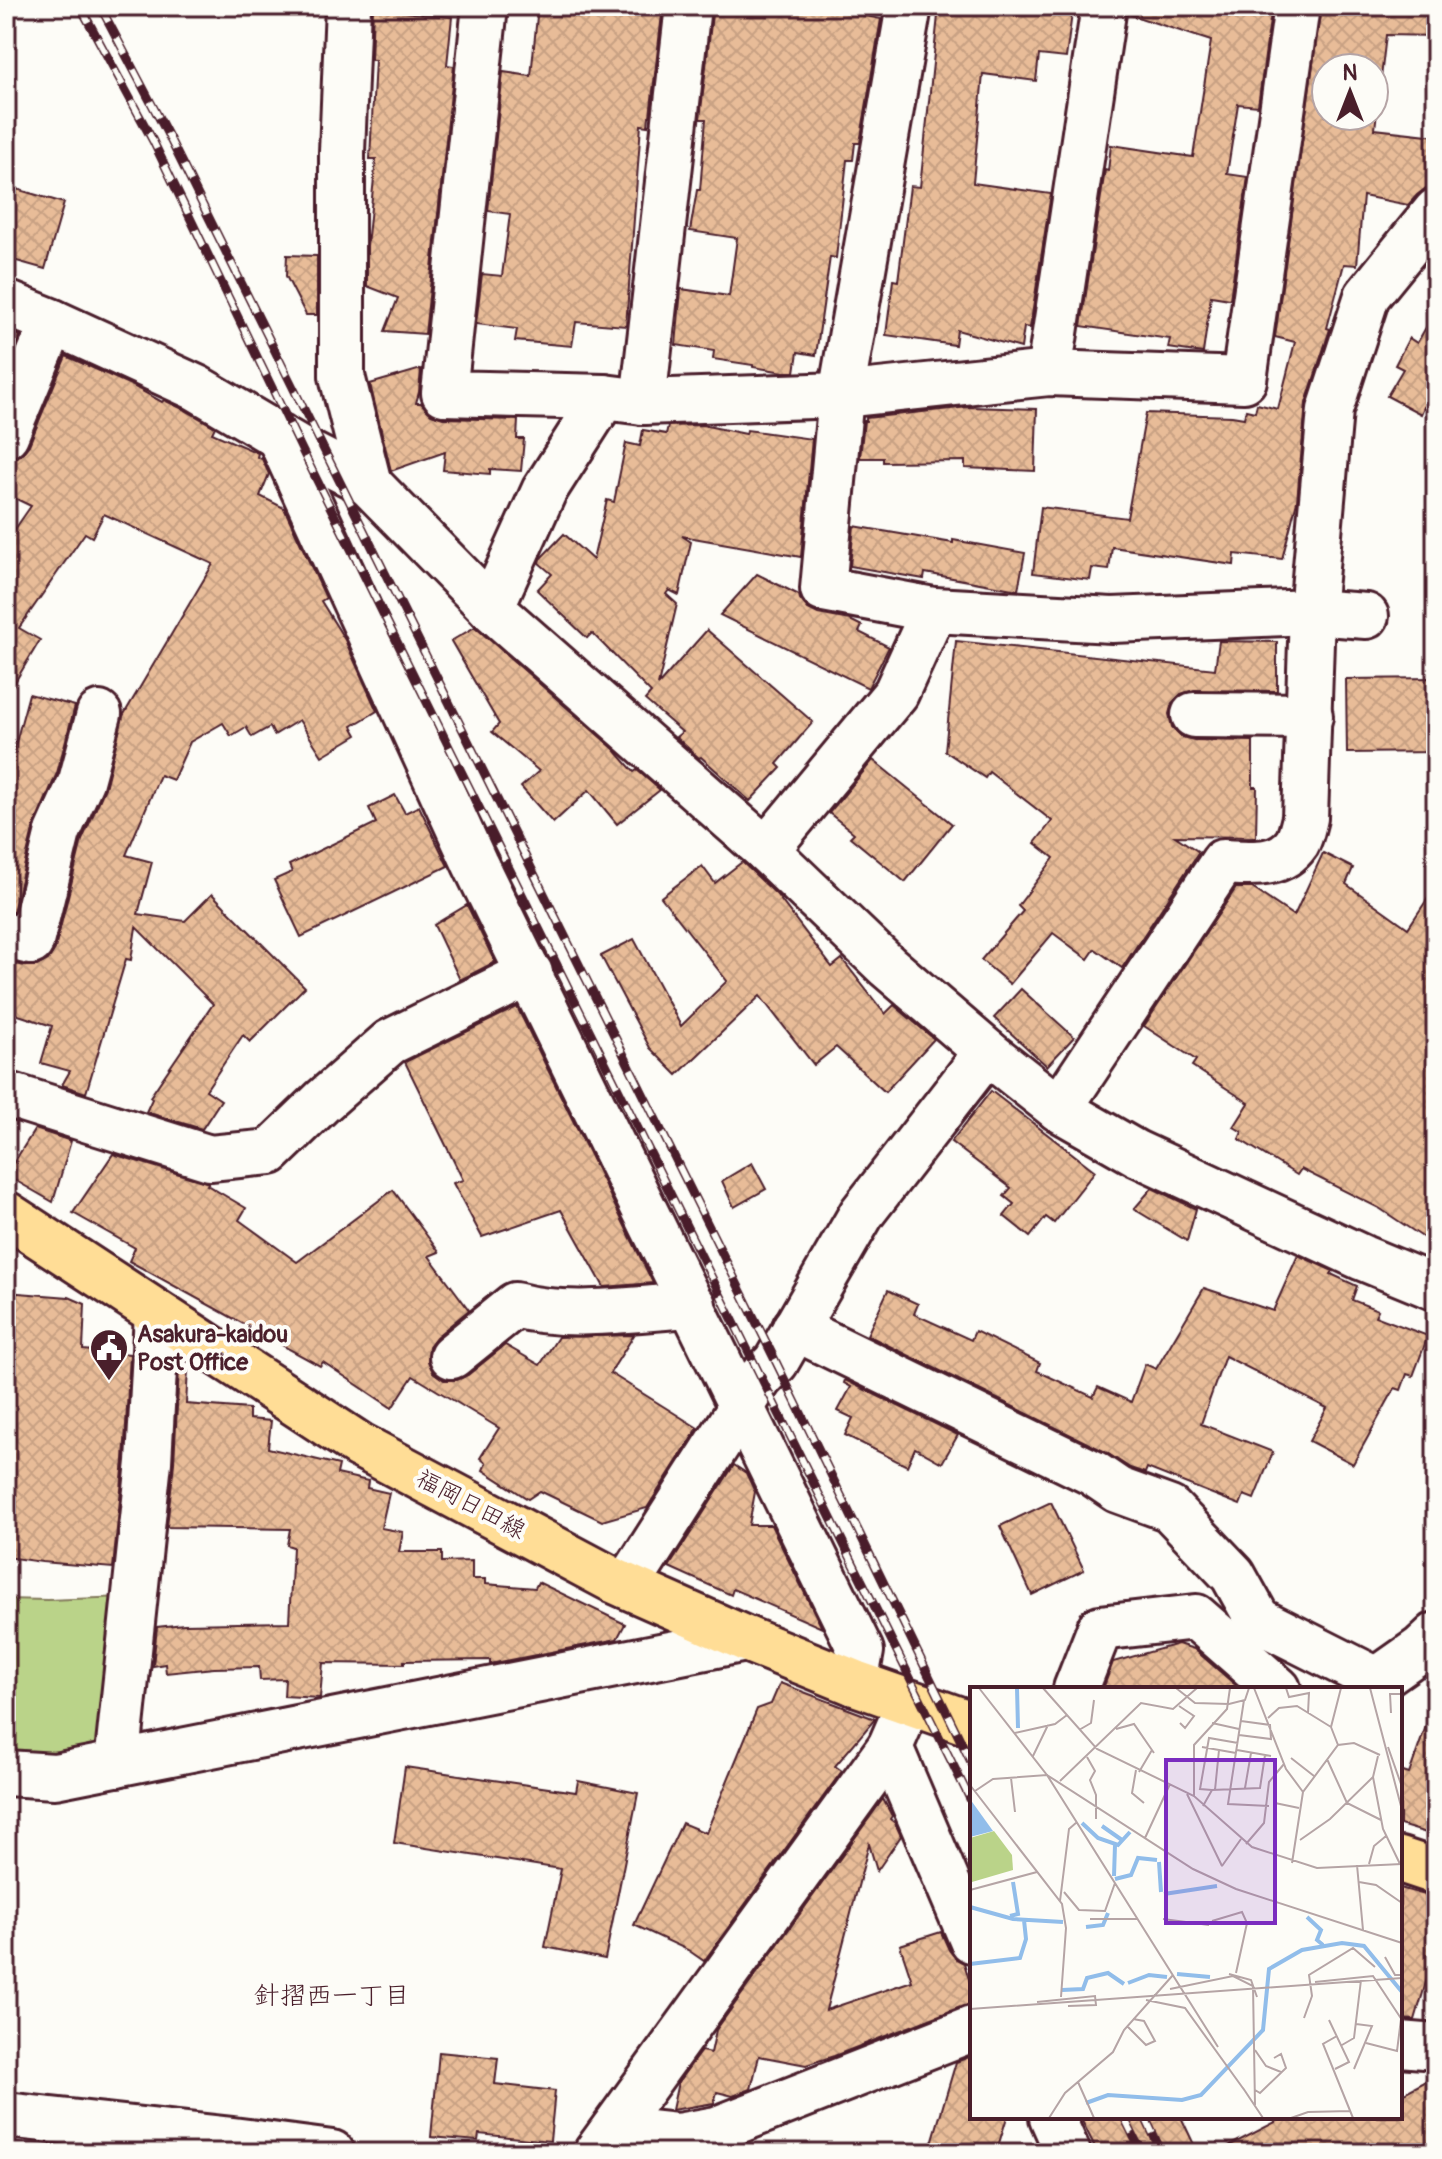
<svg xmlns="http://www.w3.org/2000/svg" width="1442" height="2159" font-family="Pangolin,'Klee One',sans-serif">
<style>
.park{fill:#bad389;stroke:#82795a;stroke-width:2}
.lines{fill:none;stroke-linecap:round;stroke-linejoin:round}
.stream{stroke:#757e9e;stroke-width:11}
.building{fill:url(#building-cross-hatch);stroke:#4a1f2b;stroke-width:2;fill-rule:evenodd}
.minor-casing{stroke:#4a1f2b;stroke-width:50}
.major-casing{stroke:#4a1f2b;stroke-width:50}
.minor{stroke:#fdfcf7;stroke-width:44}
.major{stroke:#ffdd96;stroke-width:44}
.rail-casing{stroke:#4a1f2b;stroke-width:9}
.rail{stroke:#fdfcf7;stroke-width:6;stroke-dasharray:18;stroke-linecap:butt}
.labels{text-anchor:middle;stroke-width:8;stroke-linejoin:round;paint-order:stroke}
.poi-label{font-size:24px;font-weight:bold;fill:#4a1f2b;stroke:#fdfcf7;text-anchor:start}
.street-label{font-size:24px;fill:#4a1f2b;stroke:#fdfcf7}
.neighbourhood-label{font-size:26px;fill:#4a1f2b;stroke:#fdfcf7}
.inset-river{fill:none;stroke:#91bdea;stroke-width:4}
.inset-road{fill:none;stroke:#b5a4a5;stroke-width:2}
.view{fill:#7b2cbf;fill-opacity:0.15;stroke:#7b2cbf;stroke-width:4}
.inset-edge{fill:none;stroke:#4a1f2b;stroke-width:4}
</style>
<defs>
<pattern id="building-cross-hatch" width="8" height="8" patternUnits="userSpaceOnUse" patternTransform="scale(2)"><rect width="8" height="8" fill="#e8bc98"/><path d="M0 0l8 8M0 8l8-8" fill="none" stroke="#c8a183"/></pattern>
</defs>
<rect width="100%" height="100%" fill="#fdfcf7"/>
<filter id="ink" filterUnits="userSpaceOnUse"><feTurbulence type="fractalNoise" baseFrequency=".0125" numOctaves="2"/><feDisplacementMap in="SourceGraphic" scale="16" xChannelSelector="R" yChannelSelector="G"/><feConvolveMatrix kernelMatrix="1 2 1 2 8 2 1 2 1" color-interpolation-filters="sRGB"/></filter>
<g filter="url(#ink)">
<polygon class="park" points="124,1597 108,1746 50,1757 6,1751 6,1599 47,1600"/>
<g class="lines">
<polyline class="stream" points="1423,1672 1436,1678"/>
</g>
<g class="building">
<polygon points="538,6 663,6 650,116 649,116 648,126 641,125 626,326 576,322 572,346 515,341 517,329 476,324 482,274 502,276 510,214 488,211 503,72 531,76"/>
<polygon points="713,6 817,6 881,19 860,143 855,143 853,160 847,160 836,258 830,257 816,355 798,352 795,372 784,372 753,367 753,365 713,359 714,351 676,345 681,289 729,296 737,238 690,231 697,190 700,190 706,119 700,119"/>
<polygon points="939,6 1073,6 1066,58 1039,55 1036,81 983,74 973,183 1051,194 1030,328 1024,327 1021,348 957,330 955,345 886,335 893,280 898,281 910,186 920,187"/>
<polygon points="1128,6 1272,6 1258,106 1238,104 1227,174 1248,177 1230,299 1211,296 1203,353 1168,348 1170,339 1081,326 1105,170 1108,171 1111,145 1193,157 1211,41 1128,14"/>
<path d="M1321,6H1436V36L1386,35L1375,129L1436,136V187L1426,188L1417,195L1408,205L1363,196L1357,265L1344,264L1327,328L1330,329L1306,403L1297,501L1282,559L1235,554L1234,565L1112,547L1109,570L1092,568L1090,580L1033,573L1041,507L1127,518L1146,413L1232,416L1244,418L1246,410L1255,412L1257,404L1278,409L1295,342L1275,337ZM1326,68H1374V116H1326Z"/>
<polygon points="373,9 452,17 447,65 454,66 425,334 385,331 398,298 367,286 367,246 376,159 370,159 375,60 371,60"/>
<polygon points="6,186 64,203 45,269 6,258"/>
<polygon points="287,255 317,256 317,315 306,315 286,276"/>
<polygon points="1436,310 1436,414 1424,407 1421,414 1387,396 1403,369 1395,365 1409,338 1417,343"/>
<polygon points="6,330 20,336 6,370"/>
<polygon points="66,356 133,386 162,402 164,400 185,410 215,427 212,433 258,453 257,457 262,459 269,474 260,496 284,508 326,598 321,601 345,640 377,711 352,726 357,735 322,756 299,720 274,735 270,727 252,737 246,727 231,736 223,723 190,742 173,780 160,775 126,855 152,862 138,914 185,921 212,894 305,987 250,1042 243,1035 206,1090 221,1100 202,1129 146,1112 152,1099 150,1097 213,1004 136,927 131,960 126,959 86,1093 62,1085 70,1071 41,1063 52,1026 6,1011 6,962 25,966 37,966 48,960 55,949 82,840 105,788 123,716 213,564 104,514 92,537 85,533 19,628 40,640 6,697 6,542 31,506 6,494 6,459 21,455 29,445"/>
<polygon points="421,369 419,392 416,403 421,403 431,414 443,418 518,420 517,439 524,439 521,471 490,469 490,474 443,470 445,452 391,471 370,384"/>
<polygon points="969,407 1037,409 1035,471 965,468 965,461 883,462 883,458 860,458 864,421 866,421 866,418"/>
<polygon points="702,425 746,434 747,430 812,439 801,557 682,536 691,542 679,595 669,590 666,594 677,604 658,685 707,630 813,722 777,764 781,768 750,801 701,757 699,758 676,737 682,732 645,700 651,693 592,633 587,638 537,590 552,574 539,563 540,559 564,534 593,560 607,500 614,502 626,443 640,446 643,430 666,434 668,426"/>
<polygon points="854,526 953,543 953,540 1025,553 1018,590 925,573 924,579 850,566"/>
<polygon points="757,574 799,595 800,599 808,609 818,614 850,620 862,626 859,632 889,647 868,688 720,615"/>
<polygon points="475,627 614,749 634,772 637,770 660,790 617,824 589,790 553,823 521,787 539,771 492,732 499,724 451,641"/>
<polygon points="956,641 1215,669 1219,641 1277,642 1277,691 1194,690 1181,694 1172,703 1169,714 1172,727 1182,737 1194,740 1253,741 1253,787 1257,787 1256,837 1175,836 1199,852 1122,968 1095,949 1088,959 1053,933 1010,984 981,960 1023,911 1018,906 1054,858 1035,843 1052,821 989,772 985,778 945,751"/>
<polygon points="1436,678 1436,752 1347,753 1346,679"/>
<polygon points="29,694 75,706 57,773 34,826 13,912 6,912 6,763 13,753"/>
<polygon points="873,760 952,824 905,882 850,837 854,833 829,813"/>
<polygon points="395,795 405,813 419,806 448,866 301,937 274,880 292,872 289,865 376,823 369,808"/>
<polygon points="1323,853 1353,868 1346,884 1408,928 1436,886 1436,1246 1379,1208 1301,1169 1297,1175 1239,1139 1242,1132 1234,1127 1249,1103 1192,1066 1196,1060 1144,1026 1236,888 1252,888 1294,916"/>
<polygon points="742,862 776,894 832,967 842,959 885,1014 894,1005 934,1039 885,1092 836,1047 814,1065 760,996 677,1075 650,1048 601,956 634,939 681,1026 727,981 661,897 702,866 715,883"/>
<polygon points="467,905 495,962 460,980 434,925"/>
<polygon points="1021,989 1074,1037 1047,1066 994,1018"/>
<polygon points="517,1007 653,1283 604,1287 561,1210 482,1237 453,1183 463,1180 405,1062"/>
<polygon points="991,1091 1095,1171 1054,1223 1046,1217 1030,1237 1004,1216 1014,1204 1004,1196 1011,1188 951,1142"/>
<polygon points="35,1129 71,1141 53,1202 6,1175"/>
<polygon points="113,1154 209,1183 207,1185 246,1208 239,1220 297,1262 393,1190 439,1252 429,1256 469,1310 436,1337 429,1346 428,1361 433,1372 444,1380 457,1380 468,1375 505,1345 540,1365 558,1337 634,1335 610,1373 698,1428 647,1508 602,1521 540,1491 528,1499 483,1470 486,1463 480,1458 499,1428 413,1376 392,1408 323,1362 320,1366 129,1261 135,1248 73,1213"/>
<polygon points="752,1163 766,1189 734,1207 722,1181"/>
<polygon points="1152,1188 1196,1209 1187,1241 1134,1209"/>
<polygon points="1298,1255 1333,1271 1331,1274 1357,1286 1352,1300 1378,1310 1375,1316 1428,1336 1413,1376 1407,1374 1401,1390 1395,1388 1353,1464 1309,1441 1327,1408 1225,1356 1201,1424 1273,1452 1254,1499 1244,1495 1240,1505 1147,1468 1145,1473 1130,1468 1104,1451 867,1335 888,1290 918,1304 914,1314 971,1340 975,1331 1040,1363 1037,1371 1093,1397 1098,1387 1131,1402 1145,1364 1156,1369 1204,1288 1273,1311"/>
<polygon points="6,1292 69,1297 85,1304 83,1350 130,1354 124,1460 113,1568 42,1562 6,1557"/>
<polygon points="179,1369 188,1370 186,1404 249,1409 249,1419 271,1421 268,1448 339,1465 337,1474 368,1481 367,1488 389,1493 381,1528 403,1532 399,1552 442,1552 442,1562 472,1561 472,1579 485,1579 485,1584 535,1588 538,1582 625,1624 617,1639 490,1664 490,1660 404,1661 404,1664 323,1663 320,1698 284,1696 285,1679 260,1680 259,1667 214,1668 166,1673 165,1664 153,1666 157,1627 184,1624 289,1622 293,1547 287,1545 290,1529 167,1527 174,1463"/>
<polygon points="845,1380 958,1435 942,1463 915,1448 907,1466 845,1435 853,1418 838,1411 851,1387 844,1383"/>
<polygon points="734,1465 746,1473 755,1492 749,1525 771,1525 822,1628 733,1589 731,1595 669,1567"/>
<polygon points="1051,1502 1084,1570 1032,1595 1000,1526"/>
<polygon points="1178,1644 1194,1649 1240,1689 1103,1689 1113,1662"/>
<polygon points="780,1683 875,1719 835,1766 842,1771 704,1961 688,1950 634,1925 682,1823 706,1833 757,1709 771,1704"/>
<polygon points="1431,1712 1436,1713 1436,1836 1400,1825 1400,1771 1409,1774"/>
<polygon points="405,1767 576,1792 578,1781 638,1793 605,1959 545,1947 561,1869 394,1843"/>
<polygon points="883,1799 892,1816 890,1819 895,1823 901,1836 877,1871 869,1844 826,2010 912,1981 900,1945 941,1932 949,1950 956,1959 964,1963 972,1989 972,2005 963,2006 834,2056 806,2065 759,2056 751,2089 733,2096 717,2092 714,2103 672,2110 678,2082 701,2051 711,2053 716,2030"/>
<polygon points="1400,1888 1436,1898 1436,1948 1415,2020 1400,2019"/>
<polygon points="439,2052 498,2058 495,2084 555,2091 550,2141 479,2134 478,2141 431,2137"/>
<polygon points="972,2056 972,2117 1007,2117 996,2153 929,2153 956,2062"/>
<polygon points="1436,2076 1436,2153 1215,2153 1285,2117 1400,2117 1400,2095"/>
<polygon points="1080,2117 1181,2117 1198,2153 1098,2153"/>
</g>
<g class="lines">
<g class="minor-casing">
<g id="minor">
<polyline points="348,6 342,152 342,376 369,484"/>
<polyline points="485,6 444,393 604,397"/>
<polyline points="909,6 841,395 823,589 934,610 1112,620 1312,612 1366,616"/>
<polyline points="6,303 53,322 197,388 302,450 369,484 491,608 766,850 887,966 987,1052 1059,1109 1136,1153 1363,1258 1436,1288"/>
<polyline points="1049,373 1104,6"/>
<polyline points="643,402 688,6"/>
<polyline points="6,435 53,322"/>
<polyline points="279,436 475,864 861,1651 855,1683"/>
<polyline points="491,608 544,491 604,397 643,402 841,395 1049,373 1244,380 1297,6"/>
<polyline points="1194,715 1310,716"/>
<polyline points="766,850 896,693 934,610"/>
<polyline points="6,936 31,942 58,832 81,781 99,714"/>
<polyline points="6,1094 210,1158 270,1152 323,1101 390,1042 530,973"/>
<path d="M1059,1109L1223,862C1250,863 1280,868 1297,843C1301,836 1303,826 1305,818L1312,612L1330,410L1367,296L1436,211"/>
<polyline points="795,1328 1093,1473 1118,1490 1170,1509 1233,1575 1258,1620 1377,1680"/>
<path d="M452,1356L515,1305C569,1320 637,1308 693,1305"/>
<polyline points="627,1586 760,1378 776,1362 862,1213 987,1052"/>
<polyline points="1076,1689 1100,1628 1196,1617 1278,1689"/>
<polyline points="1374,1689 1377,1680 1421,1649 1436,1635"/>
<polyline points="890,1747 972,1940"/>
<polyline points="117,1764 149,1462 157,1314"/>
<polyline points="6,1773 55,1776 746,1639"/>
<polyline points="1400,2044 1436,2047"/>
<polyline points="6,2115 233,2140 332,2153"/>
<polyline points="1052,2117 1068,2153"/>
<polyline points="614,2129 678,2136 717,2129 972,2029"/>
<polyline points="596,2153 890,1747 909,1703"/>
</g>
</g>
<g class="major-casing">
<g id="major">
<polyline points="6,1214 359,1445 615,1581 746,1639 855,1683 972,1724"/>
<polyline points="1400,1860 1436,1872"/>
</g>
</g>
<use href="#minor" class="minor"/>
<use href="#major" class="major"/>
<g class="rail-casing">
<g id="rail">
<polyline points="80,6 153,141 302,450 972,1803"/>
<polyline points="100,6 167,133 776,1362 972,1764"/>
<polyline points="1124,2117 1142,2153"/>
<polyline points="1145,2117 1162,2153"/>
</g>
</g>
<use href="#rail" class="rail"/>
</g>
</g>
<defs>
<g id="civic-pin" transform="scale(2)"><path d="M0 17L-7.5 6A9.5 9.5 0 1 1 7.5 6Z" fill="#4a1f2b" stroke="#fdfcf7"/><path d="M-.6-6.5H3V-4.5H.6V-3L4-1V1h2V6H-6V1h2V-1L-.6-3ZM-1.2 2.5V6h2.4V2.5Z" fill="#fff"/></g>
</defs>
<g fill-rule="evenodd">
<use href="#civic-pin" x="109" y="1348"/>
</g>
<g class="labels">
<g class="poi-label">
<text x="137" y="1342">Asakura-kaidou<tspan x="137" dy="28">Post Office</tspan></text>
</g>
<g class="street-label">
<text transform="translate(471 1504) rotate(28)" y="8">福岡日田線</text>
</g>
<g class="neighbourhood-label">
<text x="332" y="2004">針摺西一丁目</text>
</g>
</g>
<g transform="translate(970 1687)">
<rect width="432" height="432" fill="#fdfcf7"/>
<path d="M24,144L42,168L43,183L2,195L0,151Z" fill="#bad389"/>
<path d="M0,112L23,144L0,150Z" fill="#91bdea"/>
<path class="inset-river" d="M47,1L48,41M112,136L128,151L148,158L160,145M132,139L152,153M189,175L191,205M144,189L145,158M145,192L161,188L168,171L187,173M194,207L247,199M0,220L43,232L93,235M40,229L48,227L43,195M337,230L351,243L347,253L353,258M116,240L133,238L138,226M0,277L50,271L56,252L54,233M207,287L240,290M158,296L179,288L197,290M92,303L113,302L117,291L138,286L154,297M116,416L138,408L212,413L231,408L293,343L299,282L332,263L372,256L394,259L432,305"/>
<path class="inset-road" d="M9,1L77,88L223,182L266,202L432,256M73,1L127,62L224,109L282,160L347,181L432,177M206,1L225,16L259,17L275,13L279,1M284,1L316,82L333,105M316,1L319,10L339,6L338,26M400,1L432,123M274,13L258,117L299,119M209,19L224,29L215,41L210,36M421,26L420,7H432M298,31L309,21L327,19L361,40M242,36L269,42M146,42L164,37L184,66M109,43L121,36L124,13M45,46L85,37L97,28M269,48L301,52L300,38L271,34M368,58L361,40L371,1M232,60L266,66M418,60L432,100M267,63L301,69M63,69L78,38M408,69L403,90L413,142L430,177M117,70L125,84L120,93L126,108V132M321,71L344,89M357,72L377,116L411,133M166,83L162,106L174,116M169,85L182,63M41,91L45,125M90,94L171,16L203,22L227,1M0,98L92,217L96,241L91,310M275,101L281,66M242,103L230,102L239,51L268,56M245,103L249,63M5,104L23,92L77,88L248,360M217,107L252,179M224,109V58L257,22L260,1M305,116L329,121M233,119L242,103L290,101L295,68M175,151L200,97M330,153L360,132L403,90M276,157L294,136L299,95L314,77M322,176L333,105L368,58L384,56L410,68M399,177L404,159L416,149M387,178L393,243M252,179L271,152M389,195L406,198L432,216M0,203L67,185M94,205L109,223L135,224L145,196M90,214L99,142L107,135M120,232H168M193,232L239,238M242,234L272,225L277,236L266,286M415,270L425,288H432M259,287L281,293L287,310M345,295L403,289L432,333M200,302L263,289L283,299L285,418M176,313L215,321L275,404M67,315L125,309L126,318L98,319M0,322L432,291M334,331L342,309L339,288L383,261L405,280M359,333L379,375L365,382M157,339L176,358L185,354L174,334L163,332M367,349L353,357L383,431M396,356L427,364L431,332M372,358L384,351L391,293M285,363L296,379L311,385M384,382L402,339L386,337M108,395L124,431M273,401L293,431M285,403L290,406L316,381L311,367L304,371M79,431L95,406L143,365L154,343L203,288M321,431L338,425L380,424"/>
<path class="view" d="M196,73H305V236H196Z"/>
<rect width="432" height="432" class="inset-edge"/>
</g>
<rect width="1442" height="2159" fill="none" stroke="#fdfcf7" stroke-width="32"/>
<rect x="16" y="16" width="1410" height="2127" fill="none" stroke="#4a1f2b" stroke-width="3" filter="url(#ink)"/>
<g transform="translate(1350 92)"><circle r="38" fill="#fdfcf7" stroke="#b5a4a5" stroke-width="2"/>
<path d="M0-6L14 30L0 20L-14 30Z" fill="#4a1f2b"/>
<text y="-12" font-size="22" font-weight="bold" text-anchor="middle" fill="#4a1f2b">N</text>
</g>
</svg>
